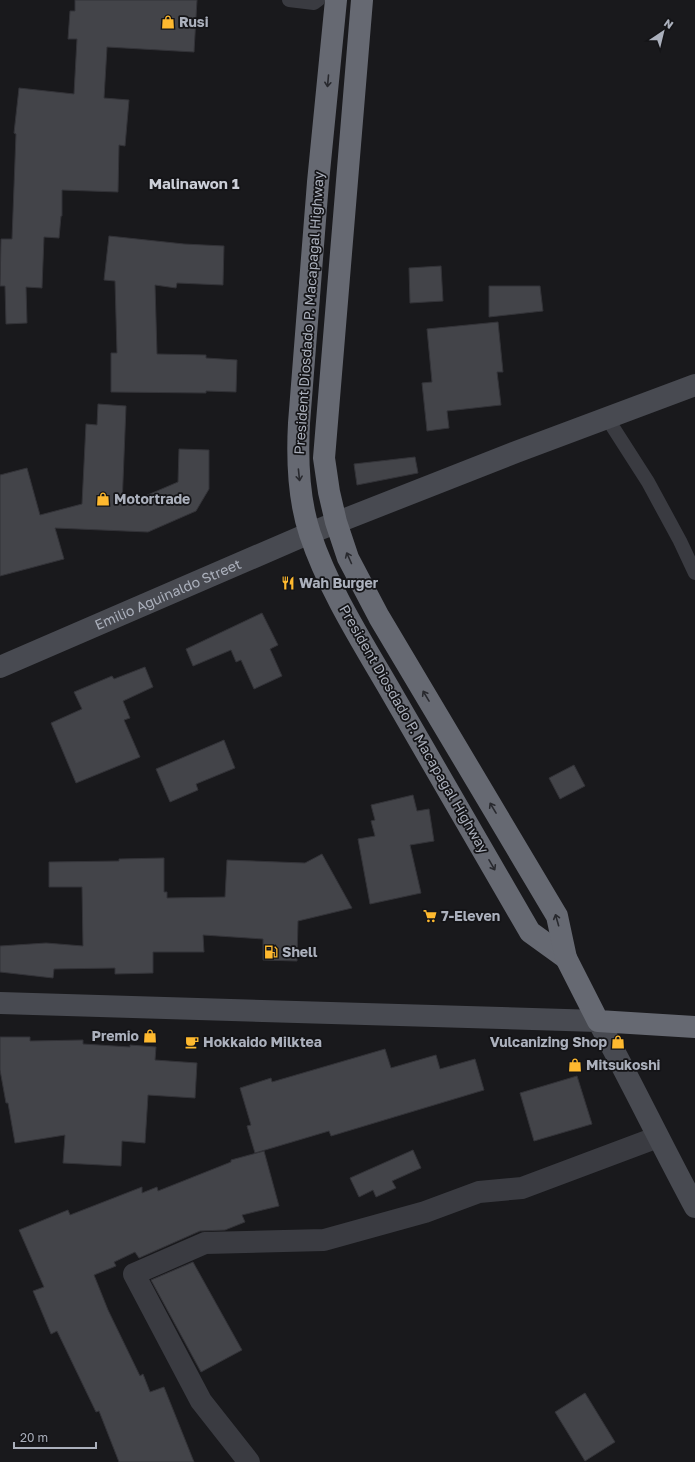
<svg xmlns="http://www.w3.org/2000/svg" width="695" height="1462" font-family="'Golos Text',sans-serif">
<style>
.building{fill:#434449;stroke:#333338}
.lines{fill:none;stroke-linecap:round;stroke-linejoin:round}
.lane{stroke:#3a3b41;stroke-width:14}
.street{stroke:#3a3b41;stroke-width:22}
.secondary{stroke:#484a51;stroke-width:22}
.highway{stroke:#666972;stroke-width:22}
.oneway{stroke:#28292e}
.labels{text-anchor:middle;stroke-width:3.5;stroke-linejoin:round;paint-order:stroke}
.poi-label{font-size:14px;font-weight:bold;fill:#abb0bc;stroke:#141417;text-anchor:start}
.street-label{font-size:14px;fill:#abb0bc;stroke:#141417}
.neighbourhood-label{font-size:15px;font-weight:bold;fill:#cccfd8;stroke:#141417}
</style>
<rect width="100%" height="100%" fill="#19191c"/>
<g class="building">
<polygon points="75,0 197,0 194,52 107,47 104,98 129,100 125,146 119,145 118,192 62,190 62,216 61,216 59,238 44,237 42,288 26,287 27,323 6,324 5,286 0,286 1,239 12,239 16,134 14,133 19,88 74,94 77,39 68,39 70,11 75,11"/>
<polygon points="109,236 184,244 224,246 223,285 177,283 176,288 155,285 157,354 206,355 206,358 237,360 236,392 206,391 206,393 111,392 111,353 117,353 115,281 104,280"/>
<polygon points="441,266 443,301 410,303 409,268"/>
<polygon points="489,286 540,286 543,311 489,317"/>
<polygon points="498,322 503,372 497,372 501,405 447,411 449,428 427,431 422,383 432,382 427,329"/>
<polygon points="98,404 126,406 122,506 178,482 179,449 209,450 209,489 196,511 148,532 55,528 64,559 0,576 0,475 27,468 40,515 82,504 86,424 97,425"/>
<polygon points="415,457 418,473 357,485 354,464"/>
<polygon points="262,613 278,645 270,649 282,676 254,689 241,660 236,662 231,650 193,666 186,649"/>
<polygon points="145,667 153,687 123,701 130,718 124,720 140,757 76,783 51,723 82,709 74,692 112,676 114,679"/>
<polygon points="224,740 235,768 196,784 198,790 170,802 156,769"/>
<polygon points="574,765 585,786 560,799 549,778"/>
<polygon points="413,795 417,811 429,809 434,841 410,845 421,893 370,904 358,839 375,836 371,821 375,820 371,805"/>
<polygon points="322,854 352,908 298,921 297,961 263,960 263,939 203,935 204,952 153,952 153,973 115,974 115,968 54,969 53,978 0,972 0,946 46,943 83,946 82,887 49,887 49,862 119,861 119,859 164,858 164,892 167,892 167,898 225,897 227,860 305,863"/>
<polygon points="0,1037 30,1037 30,1041 83,1040 83,1044 130,1047 130,1045 156,1047 155,1060 197,1063 195,1098 148,1095 145,1143 122,1141 121,1166 63,1163 65,1135 15,1143 8,1103 6,1103 0,1070"/>
<polygon points="385,1049 391,1068 436,1055 440,1069 475,1059 484,1090 331,1136 329,1131 255,1153 247,1126 251,1125 240,1088 271,1078 272,1082"/>
<polygon points="577,1076 592,1124 534,1141 520,1093"/>
<polygon points="413,1150 421,1168 392,1181 396,1188 376,1197 373,1190 359,1197 350,1178"/>
<polygon points="264,1151 279,1206 242,1215 245,1222 225,1230 200,1231 139,1258 135,1252 114,1262 116,1266 94,1275 108,1310 140,1376 143,1374 150,1392 164,1387 194,1462 119,1462 99,1411 96,1412 57,1331 51,1334 33,1291 44,1287 19,1230 68,1210 70,1215 142,1187 142,1193 157,1187 158,1191 231,1162 231,1160"/>
<polygon points="193,1262 242,1350 201,1372 151,1280"/>
<polygon points="585,1393 615,1442 585,1461 555,1412"/>
</g>
<g class="lines">
<g class="lane">
<polyline points="289,0 314,3 318,0"/>
<polyline points="607,418 648,482 680,541 695,573"/>
</g>
<polyline class="street" points="249,1462 201,1401 134,1274 205,1243 324,1240 425,1212 479,1192 522,1188 658,1137"/>
<g class="secondary">
<path id="s1" d="M0,667L310,533L516,452L695,385"/>
<path d="M0,1003L598,1021C632,1083 662,1146 695,1207"/>
</g>
<g class="highway">
<path d="M336,0L318,182L299,423C297,460 298,498 310,534C329,591 364,645 394,697C440,776 485,854 530,932L566,958"/>
<polyline points="362,0 324,458 329,492 336,522 348,558 379,617 557,916 566,958 598,1021 695,1027"/>
</g>
</g>
<defs><path id="oneway-shaft" d="M-6 0H5M1.5-3L5.5 0L1.5 3" fill="none" stroke-width="1.6" stroke-linecap="round" stroke-linejoin="round"/></defs>
<g class="oneway">
<use href="#oneway-shaft" transform="translate(328 81) rotate(95)"/>
<use href="#oneway-shaft" transform="translate(299 475) rotate(84)"/>
<use href="#oneway-shaft" transform="translate(349 558) rotate(-114)"/>
<use href="#oneway-shaft" transform="translate(426 696) rotate(-121)"/>
<use href="#oneway-shaft" transform="translate(493 808) rotate(-121)"/>
<use href="#oneway-shaft" transform="translate(492 865) rotate(60)"/>
<use href="#oneway-shaft" transform="translate(557 920) rotate(-106)"/>
</g>
<defs>
<g id="shop-bare" transform="scale(1.08)"><path d="M-5-2.5h2.3a2.7 3.5 0 0 1 5.4 0H5L5.5 6h-11ZM-1.5-2.5h3a1.5 2.3 0 0 0-3 0Z" fill="#feb92f" stroke="#141417" stroke-width="2.5" paint-order="stroke"/></g>
<g id="restaurant-bare" transform="scale(1.08)"><path d="M-5-6h1v4h1v-4h1v4h1v-4h1v5L-1.5 .5V6h-2V.5L-5-1ZM5-6V6H3V1.5H1.5Q1.5-4 5-6Z" fill="#feb92f" stroke="#141417" stroke-width="2.5" paint-order="stroke"/></g>
<g id="supermarket-bare" transform="scale(1.08)"><path d="M-6-5.5h2.5l.6 2H6L4.5 2H-2.5L-4.4-4H-6ZM-1.5 3.2a1.3 1.3 0 1 0 .1 0ZM3 3.2a1.3 1.3 0 1 0 .1 0Z" fill="#feb92f" stroke="#141417" stroke-width="2.5" paint-order="stroke"/></g>
<g id="fuel-bare" transform="scale(1.08)"><path d="M-5.5-6h7V0h2V4h1.3V-2.5L3-4.5l.8-.8L6-3V5H2.5V1h-1V6h-7ZM-4.2-4.7v3.2H.2V-4.7Z" fill="#feb92f" stroke="#141417" stroke-width="2.5" paint-order="stroke"/></g>
<g id="cafe-bare" transform="scale(1.08)"><path d="M-5.5-4.5H6V0H3Q3 3.5 0 3.5H-2.5Q-5.5 3.5-5.5 0ZM3-3.2v2h1.7v-2ZM-6 4.5H4V6H-6Z" fill="#feb92f" stroke="#141417" stroke-width="2.5" paint-order="stroke"/></g>
</defs>
<g fill-rule="evenodd">
<use href="#shop-bare" x="168" y="22"/>
<use href="#shop-bare" x="103" y="499"/>
<use href="#restaurant-bare" x="288" y="583"/>
<use href="#supermarket-bare" x="430" y="916"/>
<use href="#fuel-bare" x="271" y="952"/>
<use href="#shop-bare" x="150" y="1036"/>
<use href="#cafe-bare" x="192" y="1042"/>
<use href="#shop-bare" x="618" y="1042"/>
<use href="#shop-bare" x="575" y="1065"/>
</g>
<g class="labels">
<g class="poi-label">
<text x="179" y="27">Rusi</text>
<text x="114" y="504">Motortrade</text>
<text x="299" y="588">Wah Burger</text>
<text x="441" y="921">7-Eleven</text>
<text x="282" y="957">Shell</text>
<text x="139" y="1041" text-anchor="end">Premio</text>
<text x="203" y="1047">Hokkaido Milktea</text>
<text x="607" y="1047" text-anchor="end">Vulcanizing Shop</text>
<text x="586" y="1070">Mitsukoshi</text>
</g>
<g class="street-label">
<text transform="translate(309 313) rotate(-86)" y="5">President Diosdado P. Macapagal Highway</text>
<text dy="5" stroke="none"><textPath href="#s1" startOffset="183">Emilio Aguinaldo Street</textPath></text>
<text transform="translate(414 729) rotate(60)" y="5">President Diosdado P. Macapagal Highway</text>
</g>
<g class="neighbourhood-label">
<text x="194" y="189">Malinawon 1</text>
</g>
</g>
<g transform="translate(663 32) rotate(35)" stroke="#141417" stroke-width="3" paint-order="stroke">
<path d="M0-3L7 15L0 10L-7 15Z" fill="#abb0bc"/>
<text y="-6" font-size="11" font-weight="bold" text-anchor="middle" fill="#abb0bc">N</text>
</g>
<path d="M14 1442v6h82v-6" fill="none" stroke="#abb0bc" stroke-width="2"/>
<text x="20" y="1442" font-size="12" fill="#abb0bc" stroke="#141417" stroke-width="3" paint-order="stroke">20 m</text>
</svg>
